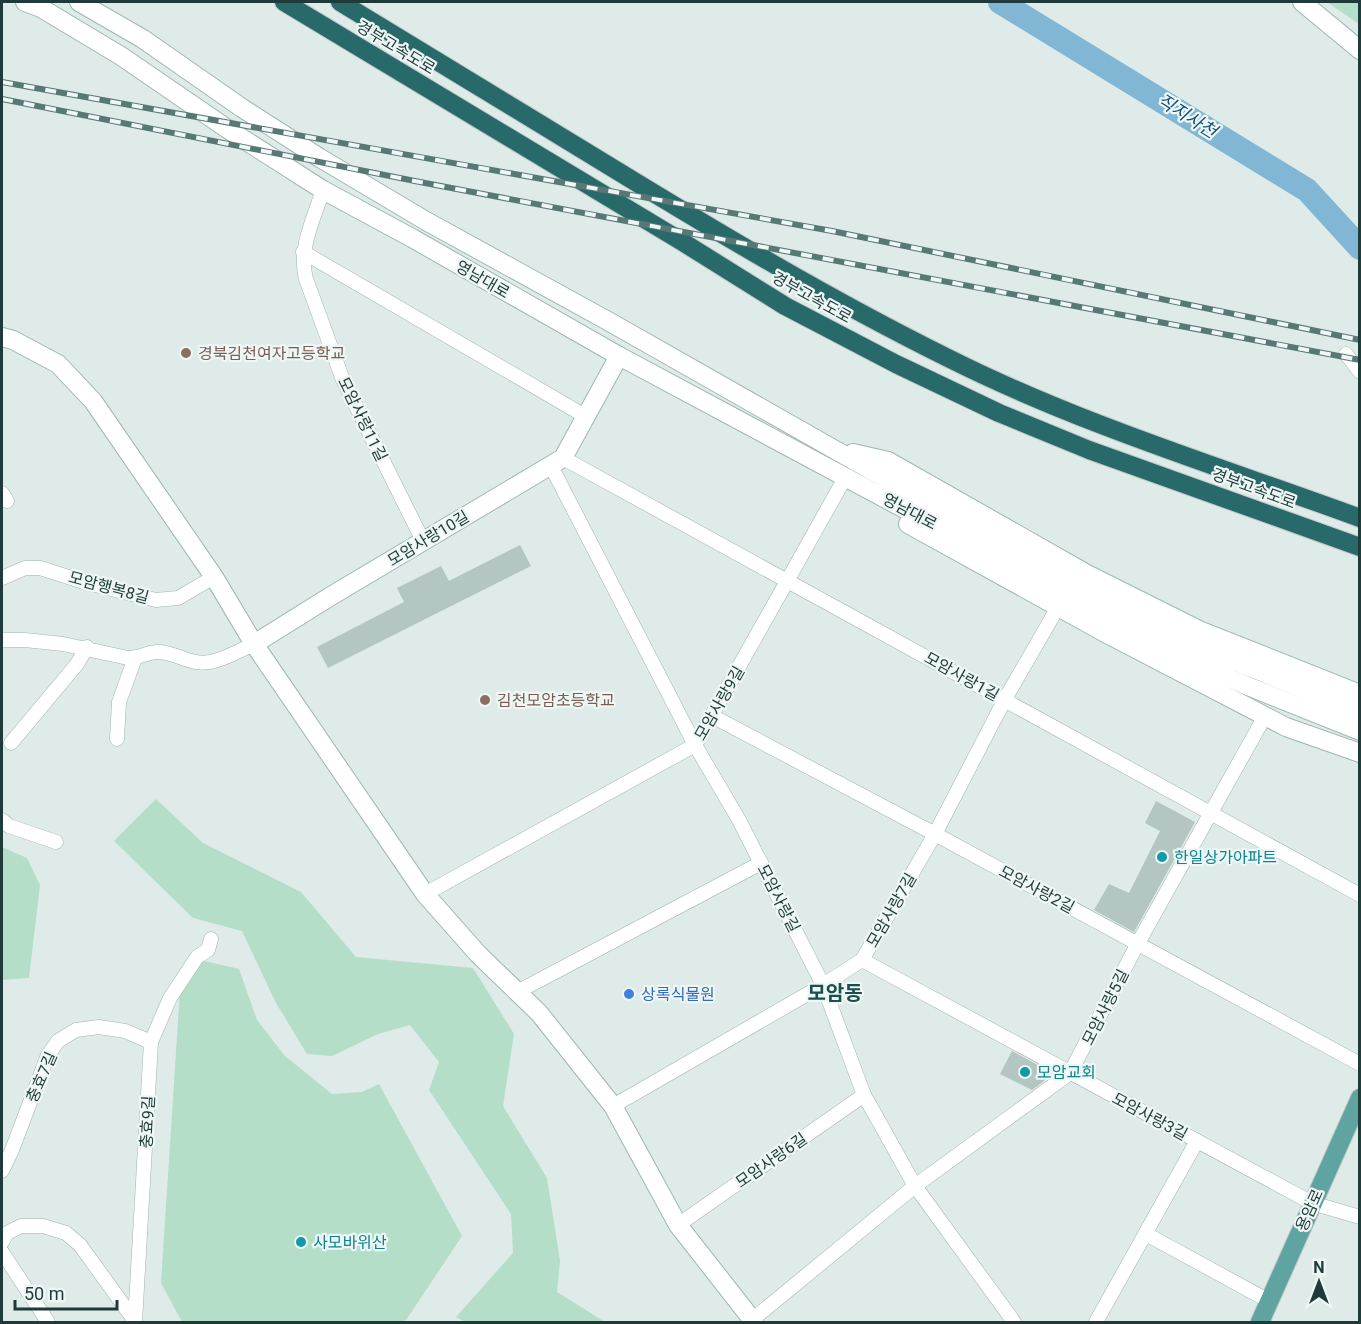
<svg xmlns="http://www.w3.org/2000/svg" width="1361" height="1324" font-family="Roboto,'Noto Sans KR',sans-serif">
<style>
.green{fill:#b5dec9}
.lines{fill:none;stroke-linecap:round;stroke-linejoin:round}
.river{stroke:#81b6d5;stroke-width:24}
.building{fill:#b3c6c1}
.street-casing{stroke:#a1b3b0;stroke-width:15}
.secondary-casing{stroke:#9cb7b3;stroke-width:20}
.primary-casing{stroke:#c0c8c8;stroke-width:20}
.highway-casing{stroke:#c0c8c8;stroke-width:20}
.street{stroke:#fff;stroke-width:14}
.secondary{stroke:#fff;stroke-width:18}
.primary{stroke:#5fa4a1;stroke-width:18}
.highway{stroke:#286969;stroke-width:18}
.rail-casing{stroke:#587876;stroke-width:6}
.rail{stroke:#eef7f5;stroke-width:4;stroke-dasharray:11;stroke-linecap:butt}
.education-dot{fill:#8d6e63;stroke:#eef7f5;stroke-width:2}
.culture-dot{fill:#0f9aa8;stroke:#eef7f5;stroke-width:2}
.shop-dot{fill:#3f7fe0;stroke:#eef7f5;stroke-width:2}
.labels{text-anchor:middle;stroke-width:4.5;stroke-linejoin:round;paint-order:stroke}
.street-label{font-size:16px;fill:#1e3b3a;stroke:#eef7f5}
.education-label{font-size:16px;fill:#785e54;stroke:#eef7f5;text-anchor:start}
.culture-label{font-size:16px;fill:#0d838f;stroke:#eef7f5;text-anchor:start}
.shop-label{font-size:16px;fill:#366cbe;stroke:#eef7f5;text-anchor:start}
.water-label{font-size:18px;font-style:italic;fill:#15547b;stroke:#eef7f5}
.quarter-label{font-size:20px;font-weight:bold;fill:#194f4d;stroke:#eef7f5}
</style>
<rect width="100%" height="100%" fill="#deebe8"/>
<g class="green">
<polygon points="1327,2 1359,2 1359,24"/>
<polygon points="156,799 203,843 301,892 356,957 473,968 514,1034 503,1106 547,1178 560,1261 557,1292 605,1322 465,1322 456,1317 513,1253 511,1214 429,1090 439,1062 410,1025 378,1034 332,1056 307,1054 276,1003 242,931 193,918 114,841"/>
<polygon points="2,847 27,858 40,885 29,978 2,980"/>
<polygon points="200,960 239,969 257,1020 285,1056 332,1094 362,1092 379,1084 462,1236 406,1320 401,1322 182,1322 161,1283 180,990"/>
</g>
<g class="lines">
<polyline class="river" points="1000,2 1307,190 1360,248"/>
</g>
<g class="building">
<polygon points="520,545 531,566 328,668 317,647 404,602 397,588 441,566 449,581"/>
<polygon points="1156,801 1195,822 1134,932 1094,910 1109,884 1129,893 1160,831 1145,823"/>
<polygon points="1012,1051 1049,1071 1044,1081 1032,1090 1000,1074"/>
</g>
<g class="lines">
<g class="street-casing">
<g id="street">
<path d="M323,190C314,218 298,249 306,279L343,380L423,541"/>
<polyline points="303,252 585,416"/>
<polyline points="1346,354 1360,372"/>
<polyline points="563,458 1360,895"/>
<polyline points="551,466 695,745 739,820 823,985 864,1095 915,1186 1014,1322"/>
<polyline points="2,493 7,501"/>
<polyline points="2,578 25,568 40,568 87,583 156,600 178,598 214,577"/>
<path d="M2,640H25L63,644L128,658C139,658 146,653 156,652C170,651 183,660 196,662C214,666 238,651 254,644"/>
<polyline points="712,716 935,834 1360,1064"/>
<polyline points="117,739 119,702 135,658"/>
<polyline points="11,743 77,664 87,647"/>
<polyline points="2,820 9,826 56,842"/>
<polyline points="425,894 695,745 841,485"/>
<polyline points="862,960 1312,1203 1360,1217"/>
<polyline points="517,992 761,863"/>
<polyline points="613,1106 823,985 862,960 935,834 1005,699 1058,607"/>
<polyline points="2,1171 12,1150 48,1055 58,1041 76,1030 99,1027 125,1031 151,1042"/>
<polyline points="678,1225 864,1095"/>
<polyline points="1146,1234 1269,1301"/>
<polyline points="2,1242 7,1233 21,1226 43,1226 66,1233 80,1245 135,1321"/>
<polyline points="2,1252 48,1322"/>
<polyline points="752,1320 915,1186 1070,1073 1138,943 1265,716"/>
<polyline points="135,1322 151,1042 170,998 197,957 208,950 211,939"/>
<polyline points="1096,1322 1197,1141"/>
</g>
</g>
<g class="secondary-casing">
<g id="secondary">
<polyline points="25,2 41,8 121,56 229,130 323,190 412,238 619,356 1168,650 1250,687 1360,731"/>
<polyline points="79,2 143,39 242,108 320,158 426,221 608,321 962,522 1173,635 1360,713"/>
<polyline points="1302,2 1360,50"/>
<polyline points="2,337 13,340 58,364 93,401 214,577 254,644 425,894 478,954 539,1013 613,1106 678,1225 754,1322"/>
<polyline points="853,453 888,461 1087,574 1199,630 1360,694"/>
<polyline points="908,524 1109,635 1286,727 1360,753"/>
<polyline points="254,644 331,596 563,458 619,356"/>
</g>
</g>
<g class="primary-casing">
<polyline id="primary" points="1260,1322 1360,1098"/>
</g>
<g class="highway-casing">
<g id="highway">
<polyline points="284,2 681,241 785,306 896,364 999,413 1089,450 1360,547"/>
<path d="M340,2C429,56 517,110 606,164C717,232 829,299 946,357C1079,424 1221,467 1360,518"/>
</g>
</g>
<use href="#street" class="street"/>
<use href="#secondary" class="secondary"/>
<use href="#primary" class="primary"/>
<use href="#highway" class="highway"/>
<g class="rail-casing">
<g id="rail">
<polyline points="2,82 832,231 1360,340"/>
<polyline points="2,99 425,183 1360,360"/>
</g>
</g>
<use href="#rail" class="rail"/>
</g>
<g class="education-dot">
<circle cx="186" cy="353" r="6"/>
<circle cx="485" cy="700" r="6"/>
</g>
<g class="culture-dot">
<circle cx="1162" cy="857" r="6"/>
<circle cx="1025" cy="1072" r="6"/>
<circle cx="301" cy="1242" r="6"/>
</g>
<circle class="shop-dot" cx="629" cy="994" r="6"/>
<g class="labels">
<g class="street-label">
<text transform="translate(396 47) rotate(31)" y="6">경부고속도로</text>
<text transform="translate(483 279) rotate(30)" y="6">영남대로</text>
<text transform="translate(812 297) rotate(29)" y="6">경부고속도로</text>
<text transform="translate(363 419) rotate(64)" y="6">모암사랑11길</text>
<text transform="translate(1254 488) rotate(20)" y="6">경부고속도로</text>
<text transform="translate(910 511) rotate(28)" y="6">영남대로</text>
<text transform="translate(428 538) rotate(-31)" y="6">모암사랑10길</text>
<text transform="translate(109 587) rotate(15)" y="6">모암행복8길</text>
<text transform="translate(962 676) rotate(29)" y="6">모암사랑1길</text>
<text transform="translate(719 703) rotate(-60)" y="6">모암사랑9길</text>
<text transform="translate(1037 889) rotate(28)" y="6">모암사랑2길</text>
<text transform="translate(779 898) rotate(63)" y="6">모암사랑길</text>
<text transform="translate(891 910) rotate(-60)" y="6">모암사랑7길</text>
<text transform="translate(1105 1007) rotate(-63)" y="6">모암사랑5길</text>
<text transform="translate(41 1077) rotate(-66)" y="6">충효7길</text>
<text transform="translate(1150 1116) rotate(28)" y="6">모암사랑3길</text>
<text transform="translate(147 1122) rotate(-87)" y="6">충효9길</text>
<text transform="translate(771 1160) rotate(-35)" y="6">모암사랑6길</text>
<text transform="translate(1309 1210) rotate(-66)" y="6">용암로</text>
</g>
<g class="education-label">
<text x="198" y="359">경북김천여자고등학교</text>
<text x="497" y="706">김천모암초등학교</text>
</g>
<g class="culture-label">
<text x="1174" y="863">한일상가아파트</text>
<text x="1037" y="1078">모암교회</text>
<text x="313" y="1248">사모바위산</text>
</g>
<g class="shop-label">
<text x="641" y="1000">상록식물원</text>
</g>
<g class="water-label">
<text transform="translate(1187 116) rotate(32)" y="6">직지사천</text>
</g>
<g class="quarter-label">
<text x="835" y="1000">모암동</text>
</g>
</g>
<rect width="1361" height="1324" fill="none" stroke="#1e3b3a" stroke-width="6"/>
<g transform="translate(1319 1282)" stroke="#eef7f5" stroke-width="4.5" paint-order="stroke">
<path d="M0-4.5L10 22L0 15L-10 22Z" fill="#1e3b3a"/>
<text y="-9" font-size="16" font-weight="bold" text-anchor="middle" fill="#1e3b3a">N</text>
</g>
<path d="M15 1300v9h102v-9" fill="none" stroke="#1e3b3a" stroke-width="3"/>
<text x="24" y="1300" font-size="18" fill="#1e3b3a" stroke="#eef7f5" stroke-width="4.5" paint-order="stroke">50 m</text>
</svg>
